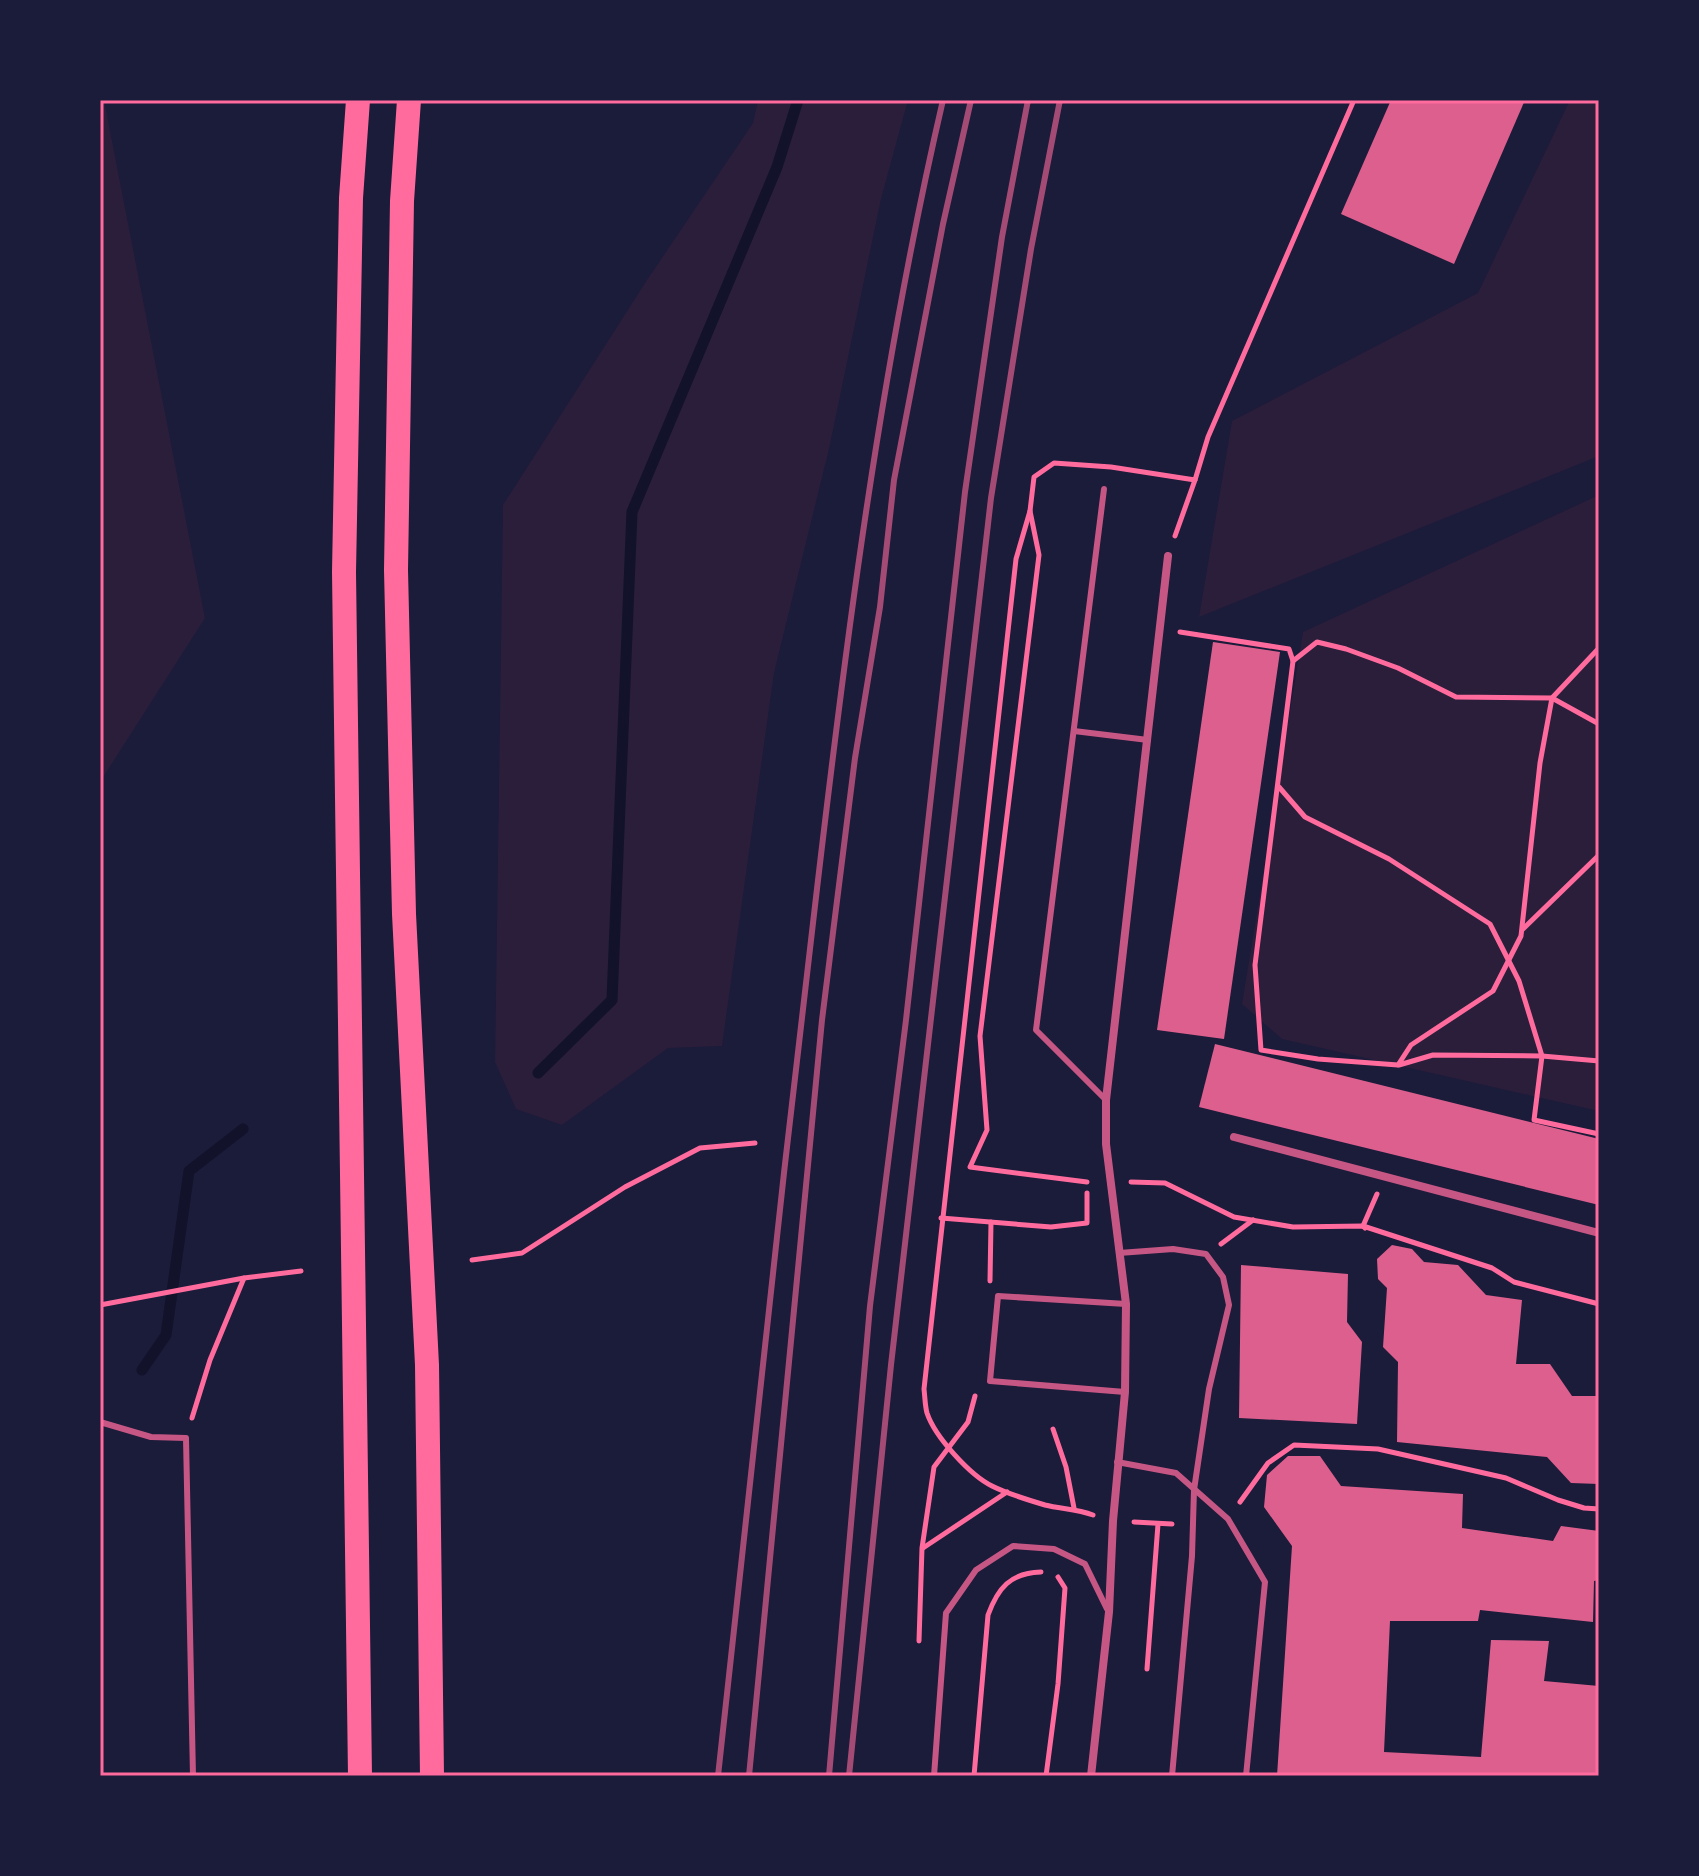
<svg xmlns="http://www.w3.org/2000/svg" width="1699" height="1876" font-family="Mulish,sans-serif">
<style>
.green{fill:#2a1e3b}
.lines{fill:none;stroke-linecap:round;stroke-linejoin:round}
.stream{stroke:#12122b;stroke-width:11}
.building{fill:#dd5f8e}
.path{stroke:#ff6b9d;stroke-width:5}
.service{stroke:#c65784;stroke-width:6}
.minor{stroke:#c65784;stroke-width:8}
.motorway{stroke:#ff6b9d;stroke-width:24}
.rail{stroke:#a44b75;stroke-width:6}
.neatline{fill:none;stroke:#ff6b9d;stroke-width:3}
</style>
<rect width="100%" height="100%" fill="#1b1b3a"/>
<g class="green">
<polygon points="100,100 104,100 205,618 100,782"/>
<polygon points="758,100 908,100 881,199 829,449 774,673 722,1046 668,1048 562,1125 516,1109 495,1062 503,505 647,280 753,123"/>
<polygon points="1570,100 1599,100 1599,456 1199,617 1232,421 1478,293"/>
<polygon points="1599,495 1599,1111 1282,1039 1242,1004 1303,632"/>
</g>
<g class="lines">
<g class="stream">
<polyline points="538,1073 612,1000 632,512 777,167 798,100"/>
<polyline points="142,1370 166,1335 189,1171 243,1129"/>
</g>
</g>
<g class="building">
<polygon points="1391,100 1525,100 1454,264 1341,214"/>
<polygon points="1213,642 1280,652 1224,1039 1157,1030"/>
<polygon points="1215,1044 1599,1139 1599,1205 1199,1107"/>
<polygon points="1392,1245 1412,1249 1424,1262 1458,1265 1486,1295 1522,1300 1516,1364 1550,1364 1572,1396 1599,1396 1599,1484 1571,1483 1547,1457 1397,1442 1398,1362 1383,1347 1387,1288 1378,1279 1377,1259"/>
<polygon points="1241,1265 1348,1274 1347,1322 1362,1342 1357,1424 1239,1418"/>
<polygon points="1288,1456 1320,1456 1341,1486 1463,1494 1462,1528 1553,1541 1561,1526 1599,1531 1599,1580 1594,1581 1593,1622 1480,1610 1478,1621 1390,1621 1384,1752 1481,1757 1491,1640 1549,1641 1544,1681 1599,1686 1599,1776 1277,1776 1292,1546 1264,1507 1267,1475"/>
</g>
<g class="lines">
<g class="path">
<path d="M1030,511L1016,559L924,1389C925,1397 925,1406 927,1413C935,1437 970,1475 992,1486C1008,1494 1028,1500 1045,1505C1061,1509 1077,1509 1093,1515"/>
<polyline points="1175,536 1195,480"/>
<polyline points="1180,632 1289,649 1293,661"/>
<polygon points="1317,642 1346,649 1398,668 1456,697 1552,698 1540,763 1521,936 1493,991 1411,1045 1398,1065 1318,1059 1261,1050 1255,965 1293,661"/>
<polyline points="1599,648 1552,698 1599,724"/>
<polyline points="1279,787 1305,817 1389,859 1490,924 1519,981 1542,1056 1433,1055 1399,1065"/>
<polyline points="1523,929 1599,855"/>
<polyline points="1599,1061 1542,1056 1534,1120 1599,1134"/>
<polyline points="1087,1182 970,1167 987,1130 980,1036 1039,555 1030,511 1034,477 1054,463 1111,467 1195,480 1208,437 1354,100"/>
<polyline points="1131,1182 1165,1183 1234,1217 1293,1227 1363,1226 1492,1268 1514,1282 1599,1304"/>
<polyline points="941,1218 1051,1227 1087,1223 1087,1193"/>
<polyline points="1365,1228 1363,1226 1377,1194"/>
<polyline points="1221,1244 1253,1220"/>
<polyline points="472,1260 522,1253 625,1187 700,1148 755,1143"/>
<polyline points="990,1281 991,1222"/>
<polyline points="100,1305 244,1278 301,1271"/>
<polyline points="192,1418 210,1360 244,1278"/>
<polyline points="1053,1429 1066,1467 1074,1508"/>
<polyline points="1240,1502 1268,1463 1294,1445 1378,1449 1506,1478 1558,1500 1584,1508 1599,1509"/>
<polyline points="1134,1522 1172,1524"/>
<polyline points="923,1548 1007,1492"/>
<polyline points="919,1641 922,1548 934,1467 968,1422 975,1396"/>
<polyline points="1147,1669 1158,1524"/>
<path d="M974,1776L988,1615C998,1588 1010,1573 1041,1572"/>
<polyline points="1046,1776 1058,1684 1065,1588 1058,1577"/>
</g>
<g class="service">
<polyline points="1104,489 1036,1030 1106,1100"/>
<polyline points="1074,731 1148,740"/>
<polyline points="1119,1253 1173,1249 1206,1254 1223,1277 1229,1305 1209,1389 1194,1490 1192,1556 1172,1776"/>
<polyline points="1125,1392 990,1381 998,1296 1126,1304"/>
<polyline points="100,1422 151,1437 186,1438 193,1776"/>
<polyline points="1117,1462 1176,1473 1228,1519 1265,1582 1246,1776"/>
<polyline points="934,1776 946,1613 976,1570 1013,1546 1054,1549 1085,1564 1107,1609"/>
</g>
<g class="minor">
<polyline points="1234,1137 1599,1233"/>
<polyline points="1091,1776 1109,1612 1113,1521 1125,1392 1126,1304 1106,1144 1106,1100 1168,556"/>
</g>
<g class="motorway">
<polyline points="358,100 351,198 344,572 360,1776"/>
<polyline points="409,100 402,201 396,570 404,914 427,1365 432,1776"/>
</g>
<g class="rail">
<path d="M718,1776C749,1491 779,1207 813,923C845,647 880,371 943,100"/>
<polyline points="749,1776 822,1020 855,758 880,607 894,480 943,224 971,100"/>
<polyline points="829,1776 870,1306 906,1020 965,492 1002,237 1028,100"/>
<polyline points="849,1776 891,1365 991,498 1031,249 1060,100"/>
</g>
</g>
<rect width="1699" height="1876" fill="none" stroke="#1b1b3a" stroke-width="204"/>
<rect x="102" y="102" width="1495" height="1672" class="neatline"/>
</svg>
